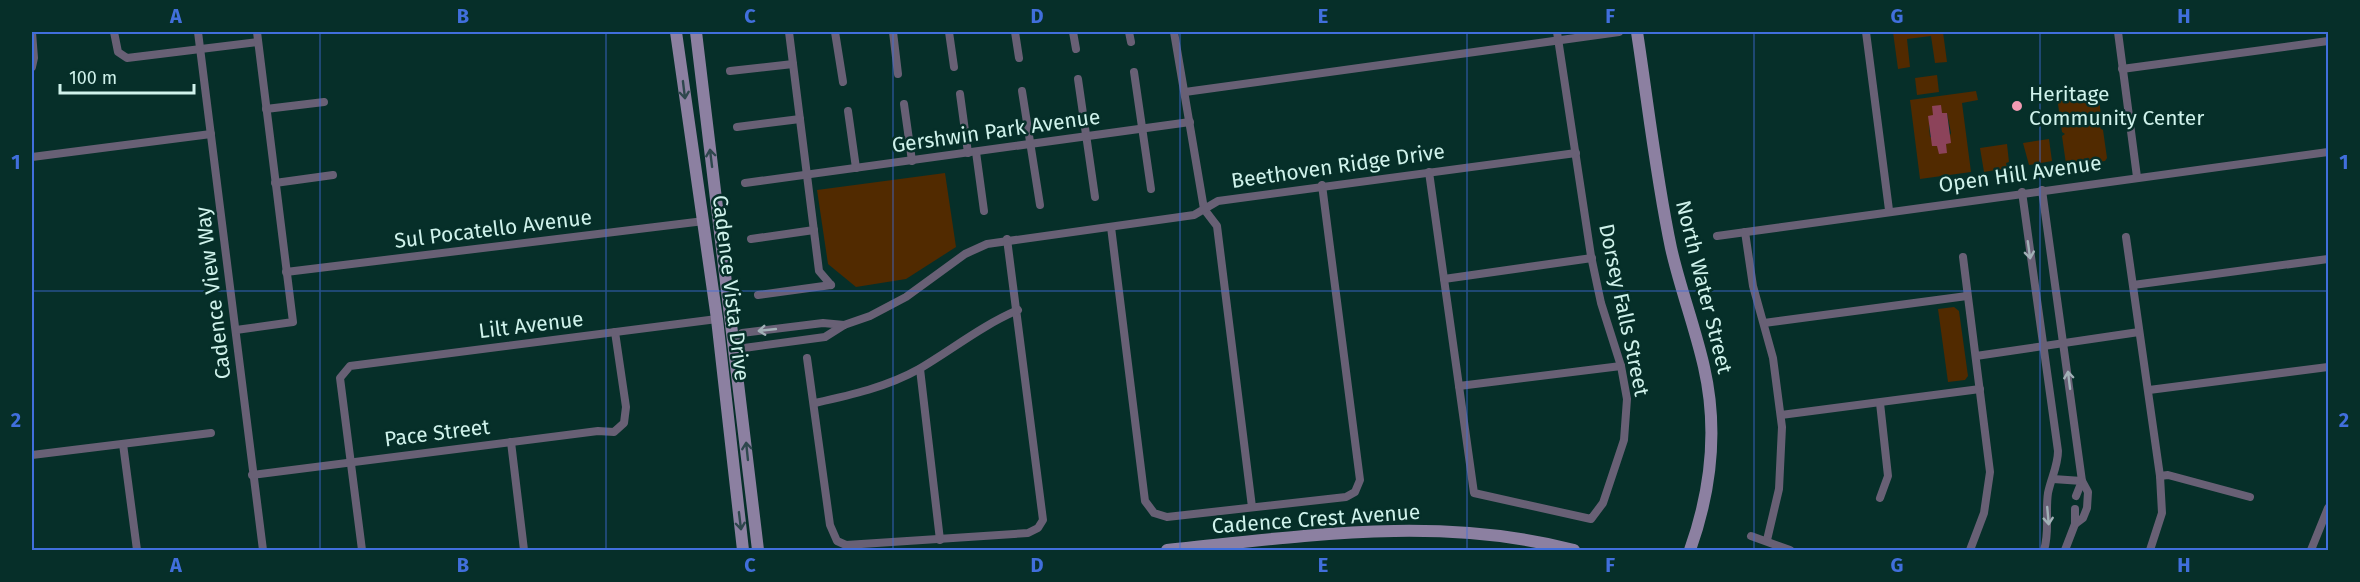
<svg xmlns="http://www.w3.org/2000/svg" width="2360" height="582" font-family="'Fira Sans',sans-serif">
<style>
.green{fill:#512a00;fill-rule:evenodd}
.water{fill:#8c435a}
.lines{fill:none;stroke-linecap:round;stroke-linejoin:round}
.street{stroke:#686075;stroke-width:8}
.secondary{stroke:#8c80a1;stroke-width:12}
.oneway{stroke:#2e474d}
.oneway2{stroke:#a1b0b6}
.grid{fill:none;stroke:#416fdc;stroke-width:1.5;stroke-opacity:0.55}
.poi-dot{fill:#f19ab2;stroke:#062f29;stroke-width:2}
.labels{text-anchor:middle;stroke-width:5;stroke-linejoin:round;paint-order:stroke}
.poi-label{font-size:21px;fill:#cff2eb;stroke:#062f29;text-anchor:start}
.street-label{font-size:21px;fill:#cff2eb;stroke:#062f29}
.neatline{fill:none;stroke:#416fdc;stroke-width:2}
.grid-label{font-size:20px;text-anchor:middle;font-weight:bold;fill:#416fdc}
</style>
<rect width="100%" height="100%" fill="#062f29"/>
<g class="green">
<polygon points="1893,32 1943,32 1947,62 1935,63 1931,36 1907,39 1910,67 1898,69"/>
<polygon points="1937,75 1939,92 1917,95 1915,78"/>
<path d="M1976,91L1978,100L1962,103L1971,172L1920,179L1910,100ZM1947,113L1951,133L1946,144L1930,137L1929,126L1933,115Z"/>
<polygon points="2095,96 2099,98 2102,126 2100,128 2103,130 2107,158 2105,161 2069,166 2066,164 2062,136 2065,134 2062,132 2058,104 2060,101"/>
<polygon points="2049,139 2052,161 2029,165 2023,143"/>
<polygon points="2007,144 2009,162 2006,163 2007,168 1984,172 1980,148"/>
<polygon points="945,173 956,247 906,279 856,287 828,264 817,190"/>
<polygon points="1954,307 1959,311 1968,376 1965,380 1948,382 1938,309"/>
</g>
<polygon class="water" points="1941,105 1942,113 1947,113 1951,143 1946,144 1947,153 1939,154 1937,146 1932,146 1928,116 1933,115 1932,106"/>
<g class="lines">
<g class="street">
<polyline points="32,32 34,58 32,67"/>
<polyline points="114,32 118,52 127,58 258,42"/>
<polyline points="198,32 263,550"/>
<polyline points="789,32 819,271 831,285"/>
<polyline points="835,32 843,82"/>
<polyline points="893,32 898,74"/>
<polyline points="949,32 954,67"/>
<polyline points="1015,32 1019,58"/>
<polyline points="1073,32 1076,49"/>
<polyline points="1129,32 1131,42"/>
<polyline points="1174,32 1204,209 1217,226 1252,507"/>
<polyline points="1866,32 1889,210"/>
<polyline points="2118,32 2137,177"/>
<polyline points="2122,69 2328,41"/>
<polyline points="730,71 793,64"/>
<polyline points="1134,72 1151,189"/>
<polyline points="1078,79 1095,197"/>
<polyline points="1022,91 1040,205"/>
<polyline points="1185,92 1619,32"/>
<polyline points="960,94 968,153"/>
<polyline points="904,104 912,161"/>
<polyline points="266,109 324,102"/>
<polyline points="848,111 856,168"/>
<polyline points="737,127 800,119"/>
<polyline points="976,152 984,211"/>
<polyline points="32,157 211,134"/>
<polyline points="1429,172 1474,493 1591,519 1603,503 1624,440 1627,399 1621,366 1601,303 1591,256 1557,32"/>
<polyline points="275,183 333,175"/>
<polyline points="745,183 1190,122"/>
<polyline points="2042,190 2082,481 2076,496"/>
<path d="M2022,192L2058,451C2058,466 2051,478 2048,493C2045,513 2050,531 2044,550"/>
<polyline points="1111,227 1145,501 1154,513 1167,517 1346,497 1355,492 1360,480 1322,185"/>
<polyline points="1745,232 1753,286 1773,358 1782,427 1779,489 1767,540"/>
<polyline points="1717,236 2328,152"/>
<polyline points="2126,237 2160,476 2162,513 2150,550"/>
<polyline points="751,239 814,230"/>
<polyline points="1963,257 1990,472 1984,513 1970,550"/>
<polyline points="286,272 704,221"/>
<polyline points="1444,279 1592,258"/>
<polyline points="2133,285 2328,259"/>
<polyline points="758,295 831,285"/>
<polyline points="1764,323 1967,296"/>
<polyline points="844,325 823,323 742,333 735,342 744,348 825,337 844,325 870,316 906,297 965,254 987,244 1194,215 1218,201 1576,153"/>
<polyline points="236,330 293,322 257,32"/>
<polyline points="1976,356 2139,332"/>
<polyline points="807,358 830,525 837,541 846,545 1028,533 1038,528 1043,520 1007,239"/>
<polyline points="920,369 940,540"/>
<polyline points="1459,386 1621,366"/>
<polyline points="2149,390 2328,367"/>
<path d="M815,403C851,395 887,387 919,369C953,349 981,326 1018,310"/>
<polyline points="1781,415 1980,389"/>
<polyline points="511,442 524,550"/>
<polyline points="123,444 137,550"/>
<polyline points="32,455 211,433"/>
<polyline points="252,475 598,431 614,432 624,423 626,407 615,332"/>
<polyline points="2160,476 2168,475 2250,497"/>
<polyline points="2053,479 2082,481 2088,492 2087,508 2083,518 2075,524 2065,550"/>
<polyline points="1880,498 1888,476 1880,403"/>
<polyline points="2075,509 2075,524"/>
<polyline points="1751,536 1790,550"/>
<polyline points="362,550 340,378 350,366 717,319"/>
<polyline points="2311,550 2328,508"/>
</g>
<g class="secondary">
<polyline points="676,32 717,319 743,550"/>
<polyline points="696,32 758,550"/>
<path d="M1637,32C1648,104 1656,177 1671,248C1680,288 1695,327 1704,367C1718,428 1711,491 1690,550"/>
<path d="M1167,550C1304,536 1439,515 1574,550"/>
</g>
</g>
<defs><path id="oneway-shaft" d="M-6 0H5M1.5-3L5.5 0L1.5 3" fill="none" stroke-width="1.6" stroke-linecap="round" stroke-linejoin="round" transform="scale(1.5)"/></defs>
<g class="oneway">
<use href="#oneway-shaft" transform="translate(684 90) rotate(83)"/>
<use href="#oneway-shaft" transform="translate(711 158) rotate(-97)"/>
<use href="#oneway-shaft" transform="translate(747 451) rotate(-96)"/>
<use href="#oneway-shaft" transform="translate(740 521) rotate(83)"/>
</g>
<g class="oneway2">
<use href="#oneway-shaft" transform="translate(2029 250) rotate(82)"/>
<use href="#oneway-shaft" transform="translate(767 330) rotate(174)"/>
<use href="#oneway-shaft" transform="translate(2069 380) rotate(-97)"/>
<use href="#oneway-shaft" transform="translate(2048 516) rotate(85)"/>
</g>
<path class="grid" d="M320,32V550M606,32V550M893,32V550M1180,32V550M1467,32V550M1754,32V550M2040,32V550M32,291H2328"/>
<circle class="poi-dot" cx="2017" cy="106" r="6"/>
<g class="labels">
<g class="poi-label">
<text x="2029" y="101">Heritage<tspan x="2029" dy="24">Community Center</tspan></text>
</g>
<g class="street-label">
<text transform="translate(996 131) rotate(-8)" y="7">Gershwin Park Avenue</text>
<text transform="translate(1338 166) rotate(-8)" y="7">Beethoven Ridge Drive</text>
<text transform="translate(2020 174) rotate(-8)" y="7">Open Hill Avenue</text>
<text transform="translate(493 229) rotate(-7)" y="7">Sul Pocatello Avenue</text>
<text transform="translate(1704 287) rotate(76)" y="7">North Water Street</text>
<text transform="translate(731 288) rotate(83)" y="7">Cadence Vista Drive</text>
<text transform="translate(213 293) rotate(-97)" y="7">Cadence View Way</text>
<text transform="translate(1624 310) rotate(78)" y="7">Dorsey Falls Street</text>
<text transform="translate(531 325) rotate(-7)" y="7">Lilt Avenue</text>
<text transform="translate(437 433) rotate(-7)" y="7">Pace Street</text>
<text transform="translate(1316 519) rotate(-4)" y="7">Cadence Crest Avenue</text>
</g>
</g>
<rect width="2360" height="582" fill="none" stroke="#062f29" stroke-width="66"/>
<path d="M60 84v9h134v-9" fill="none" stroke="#cff2eb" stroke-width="3"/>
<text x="69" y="84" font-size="18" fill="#cff2eb" stroke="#062f29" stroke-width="4.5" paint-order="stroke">100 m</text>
<rect x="33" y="33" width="2294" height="516" class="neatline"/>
<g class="grid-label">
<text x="176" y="23">A</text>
<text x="463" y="23">B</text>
<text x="750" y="23">C</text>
<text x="1037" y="23">D</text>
<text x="1323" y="23">E</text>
<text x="1610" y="23">F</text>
<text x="1897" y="23">G</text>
<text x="2184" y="23">H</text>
<text x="16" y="169">1</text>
<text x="2344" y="169">1</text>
<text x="16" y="427">2</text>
<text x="2344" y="427">2</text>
<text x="176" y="572">A</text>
<text x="463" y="572">B</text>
<text x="750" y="572">C</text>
<text x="1037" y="572">D</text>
<text x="1323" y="572">E</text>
<text x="1610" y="572">F</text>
<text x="1897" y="572">G</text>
<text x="2184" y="572">H</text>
</g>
</svg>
